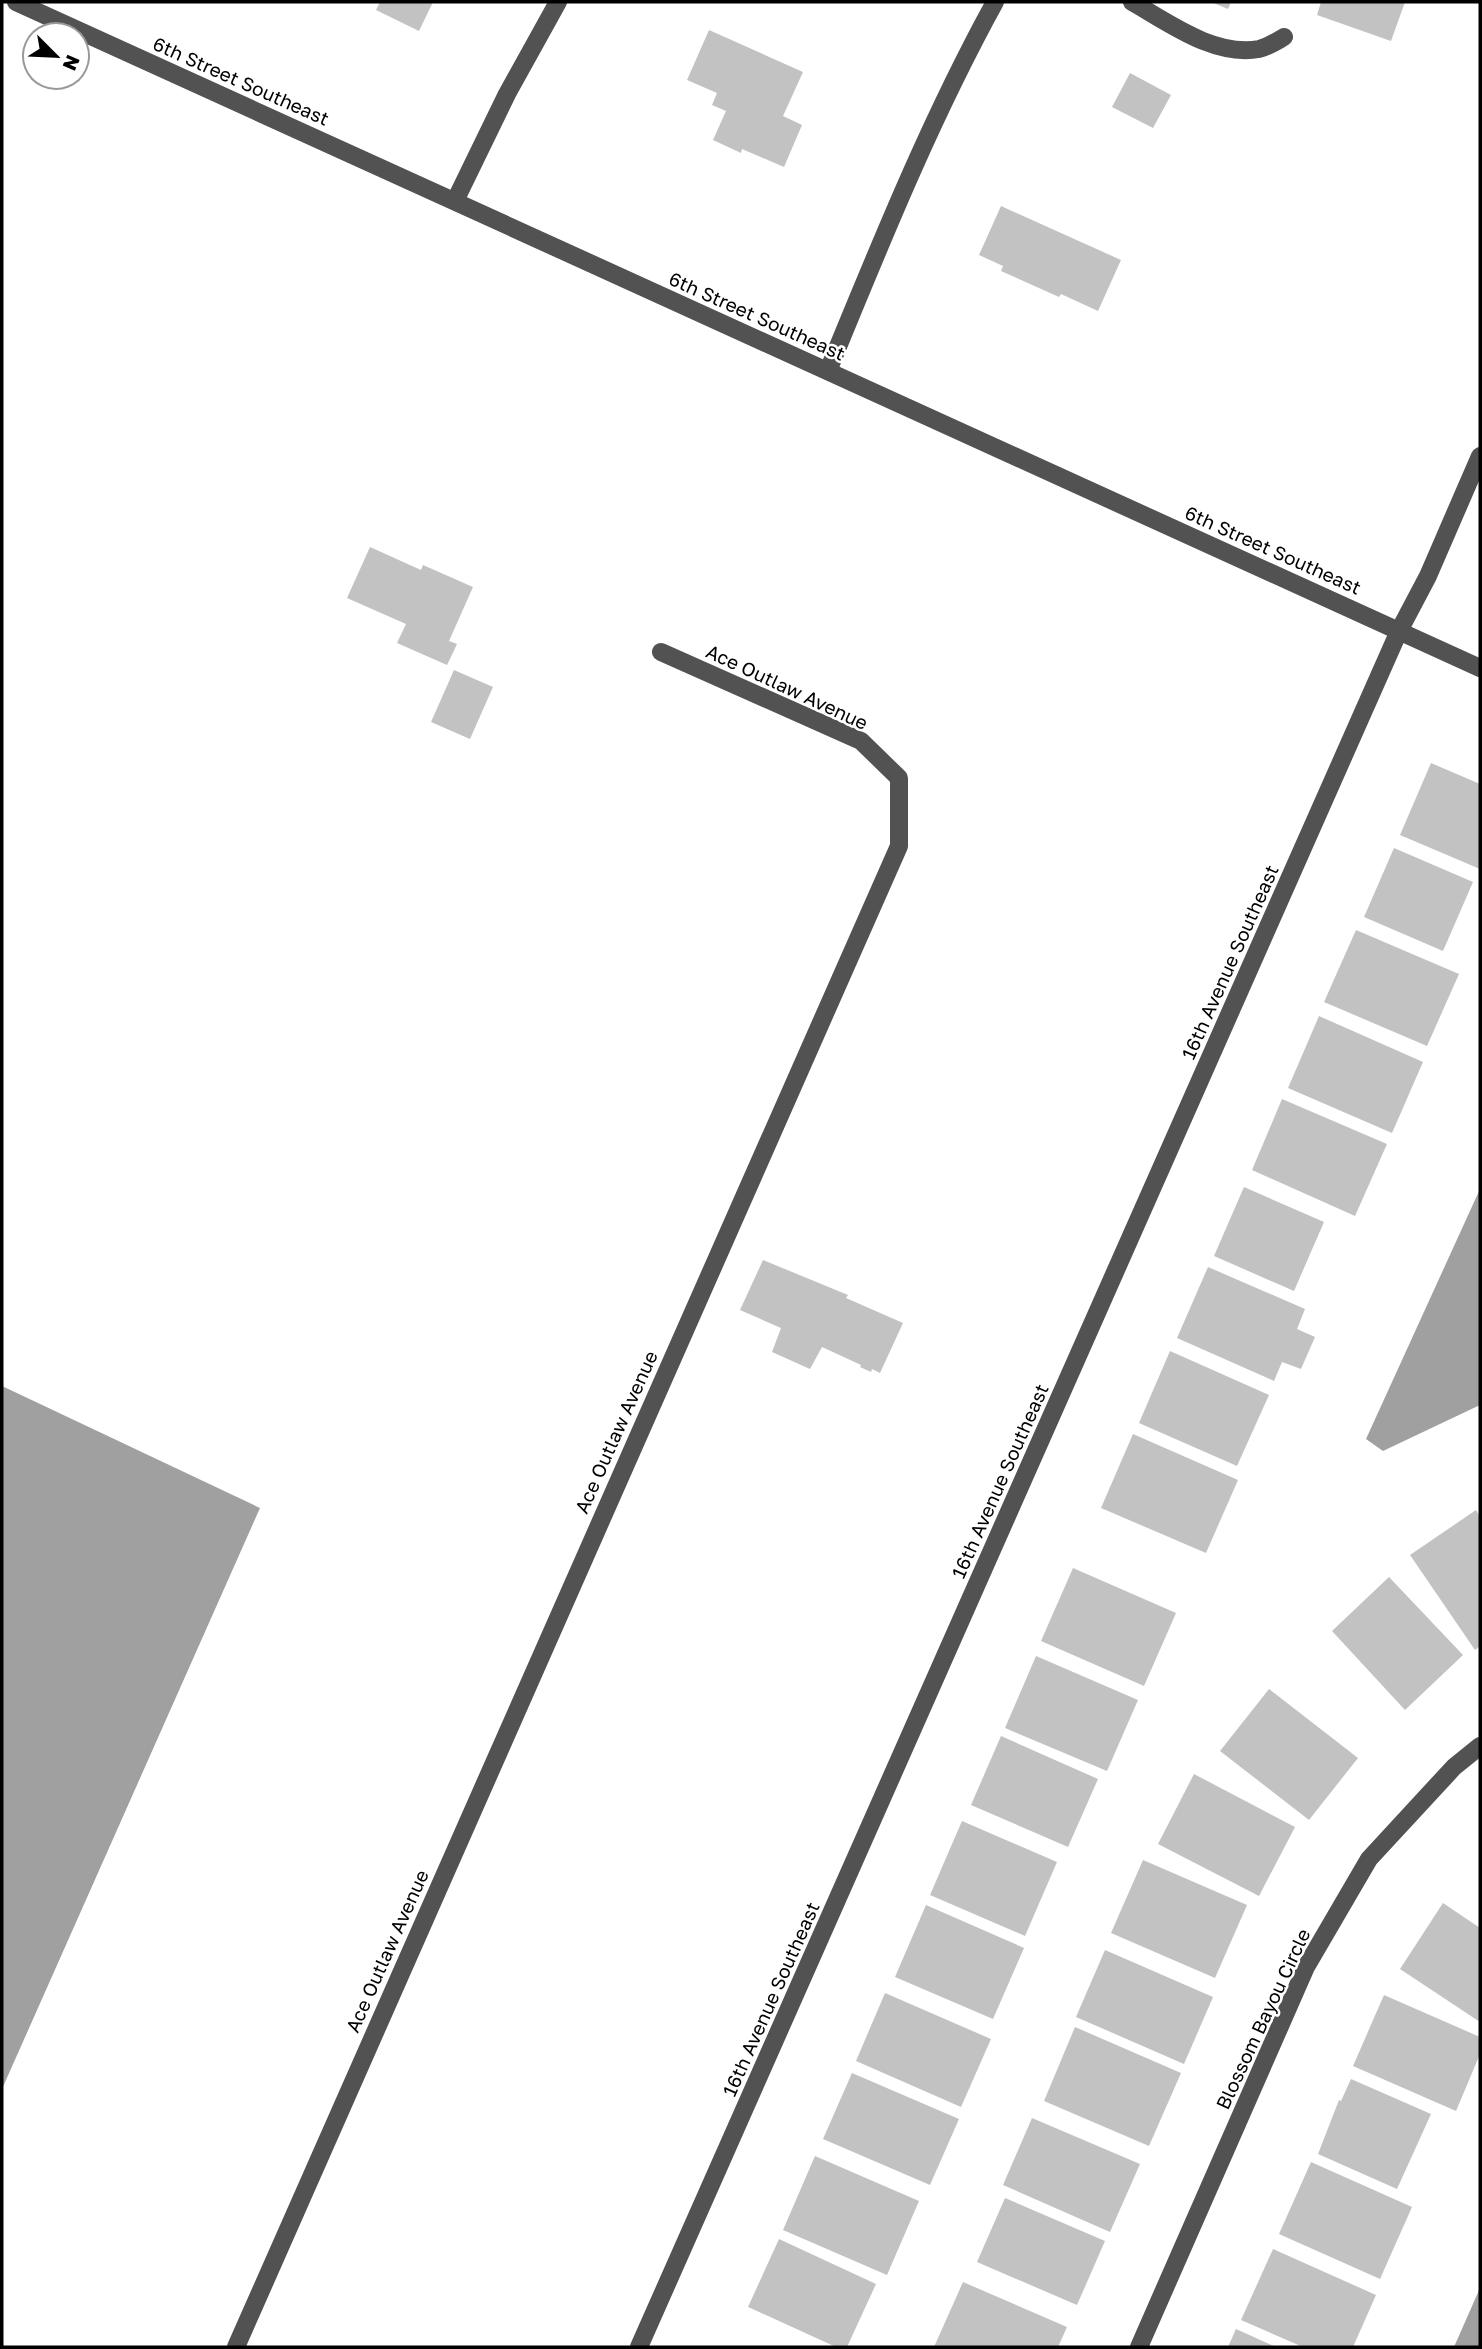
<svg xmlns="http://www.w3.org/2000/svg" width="1482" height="2349" font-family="'Golos Text',sans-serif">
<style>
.water{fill:#a0a0a0}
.building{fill:#c2c2c2}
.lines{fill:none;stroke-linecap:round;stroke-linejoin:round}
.minor{stroke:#525252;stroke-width:18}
.labels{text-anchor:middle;stroke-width:5;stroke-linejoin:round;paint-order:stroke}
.street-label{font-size:19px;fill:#000;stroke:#fff}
</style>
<rect width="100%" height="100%" fill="#fff"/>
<g class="water">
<polygon points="1480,1189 1480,1405 1383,1451 1366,1439"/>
<polygon points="2,1386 260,1508 2,2089"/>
<polygon points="1480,2288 1480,2347 1454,2347"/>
</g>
<g class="building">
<polygon points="380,2 433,2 419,31 376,10"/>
<polygon points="1211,2 1231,2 1228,9"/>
<polygon points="1321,2 1405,2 1391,41 1317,15"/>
<polygon points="709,30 803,72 783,116 802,125 784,167 742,149 741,153 713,140 726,111 712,105 717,93 687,80"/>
<polygon points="1130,73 1171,95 1153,128 1112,107"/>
<polygon points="1001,206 1121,260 1098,311 1061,294 1059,297 1001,271 1003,266 979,255"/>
<polygon points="370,547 421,570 423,565 473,587 449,641 457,644 447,665 397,643 406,624 347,598"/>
<polygon points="454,670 493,687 470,739 431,722"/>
<polygon points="1431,763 1480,784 1480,869 1400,835"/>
<polygon points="1394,848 1473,882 1443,951 1364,917"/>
<polygon points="1356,930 1459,974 1427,1046 1324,1002"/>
<polygon points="1319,1016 1423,1062 1392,1133 1288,1088"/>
<polygon points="1282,1099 1387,1144 1355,1216 1252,1170"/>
<polygon points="1244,1187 1324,1222 1294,1291 1214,1256"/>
<polygon points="763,1260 848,1295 846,1298 903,1323 880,1373 872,1369 871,1372 860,1367 861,1365 822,1347 810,1369 772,1352 781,1328 740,1310"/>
<polygon points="1208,1267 1305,1309 1297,1329 1315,1337 1301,1369 1282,1362 1274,1381 1177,1338"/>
<polygon points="1170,1351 1269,1395 1237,1466 1139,1423"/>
<polygon points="1133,1434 1238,1480 1206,1553 1101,1508"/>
<polygon points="1476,1510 1480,1517 1480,1646 1475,1650 1410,1555"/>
<polygon points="1073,1568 1176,1613 1144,1686 1041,1641"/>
<polygon points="1389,1577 1463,1655 1405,1710 1332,1631"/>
<polygon points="1036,1656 1138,1700 1107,1771 1005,1728"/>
<polygon points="1269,1689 1358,1758 1309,1820 1220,1751"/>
<polygon points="1001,1736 1098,1779 1068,1847 971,1805"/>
<polygon points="1194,1774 1295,1827 1259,1896 1158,1844"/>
<polygon points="962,1821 1057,1862 1025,1936 930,1895"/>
<polygon points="1143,1860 1247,1905 1215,1978 1111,1933"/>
<polygon points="1443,1903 1480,1928 1480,2022 1400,1969"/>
<polygon points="926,1905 1024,1948 993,2019 895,1977"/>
<polygon points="1105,1950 1213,1997 1184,2064 1076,2017"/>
<polygon points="885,1993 991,2039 961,2107 856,2061"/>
<polygon points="1384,1995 1480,2037 1480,2054 1456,2111 1353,2066"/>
<polygon points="1075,2027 1181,2073 1149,2146 1044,2101"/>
<polygon points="852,2073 959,2119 930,2185 823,2139"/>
<polygon points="1351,2079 1431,2114 1397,2189 1318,2154 1339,2100 1341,2101"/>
<polygon points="1032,2118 1140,2164 1110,2232 1003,2185"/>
<polygon points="815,2156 919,2201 887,2275 783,2230"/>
<polygon points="1311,2162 1412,2207 1380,2279 1279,2234"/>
<polygon points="1005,2198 1105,2241 1077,2305 977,2262"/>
<polygon points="779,2239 876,2284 847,2347 836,2347 748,2307"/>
<polygon points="1273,2249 1376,2295 1353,2347 1303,2347 1241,2320"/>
<polygon points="963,2282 1067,2327 1058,2347 934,2347"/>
<polygon points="1236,2329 1276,2347 1228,2347"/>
</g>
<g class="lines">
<g class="minor">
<polyline points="16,2 1480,668"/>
<path d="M1132,2C1169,23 1214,57 1259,49C1268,47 1277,41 1284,37"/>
<polyline points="455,201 507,94 558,2"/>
<path d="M828,371C879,247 930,120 995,2"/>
<polyline points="236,2347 899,846 899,778 861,741 661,652"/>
<polyline points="639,2347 1399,631 1428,576 1480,456"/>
<polyline points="1139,2347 1306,1967 1369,1859 1454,1767 1480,1746"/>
</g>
</g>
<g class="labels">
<g class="street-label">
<text transform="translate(241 81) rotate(24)" y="7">6th Street Southeast</text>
<text transform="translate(757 316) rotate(24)" y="7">6th Street Southeast</text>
<text transform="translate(1273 550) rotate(24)" y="7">6th Street Southeast</text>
<text transform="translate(787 687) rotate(25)" y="7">Ace Outlaw Avenue</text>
<text transform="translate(1230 962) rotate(-66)" y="7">16th Avenue Southeast</text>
<text transform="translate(616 1432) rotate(-66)" y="7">Ace Outlaw Avenue</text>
<text transform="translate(1000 1481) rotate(-66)" y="7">16th Avenue Southeast</text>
<text transform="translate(387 1951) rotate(-66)" y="7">Ace Outlaw Avenue</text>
<text transform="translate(771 1999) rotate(-66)" y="7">16th Avenue Southeast</text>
<text transform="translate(1263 2019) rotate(-65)" y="7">Blossom Bayou Circle</text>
</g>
</g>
<rect width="1482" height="2349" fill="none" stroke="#000000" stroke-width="7"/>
<g transform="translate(56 56) rotate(114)"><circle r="33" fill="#ffffff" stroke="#999999" stroke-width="2"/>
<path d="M0-5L12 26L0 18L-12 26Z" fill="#000000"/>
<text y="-10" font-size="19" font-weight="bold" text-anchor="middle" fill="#000000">N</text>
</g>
</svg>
